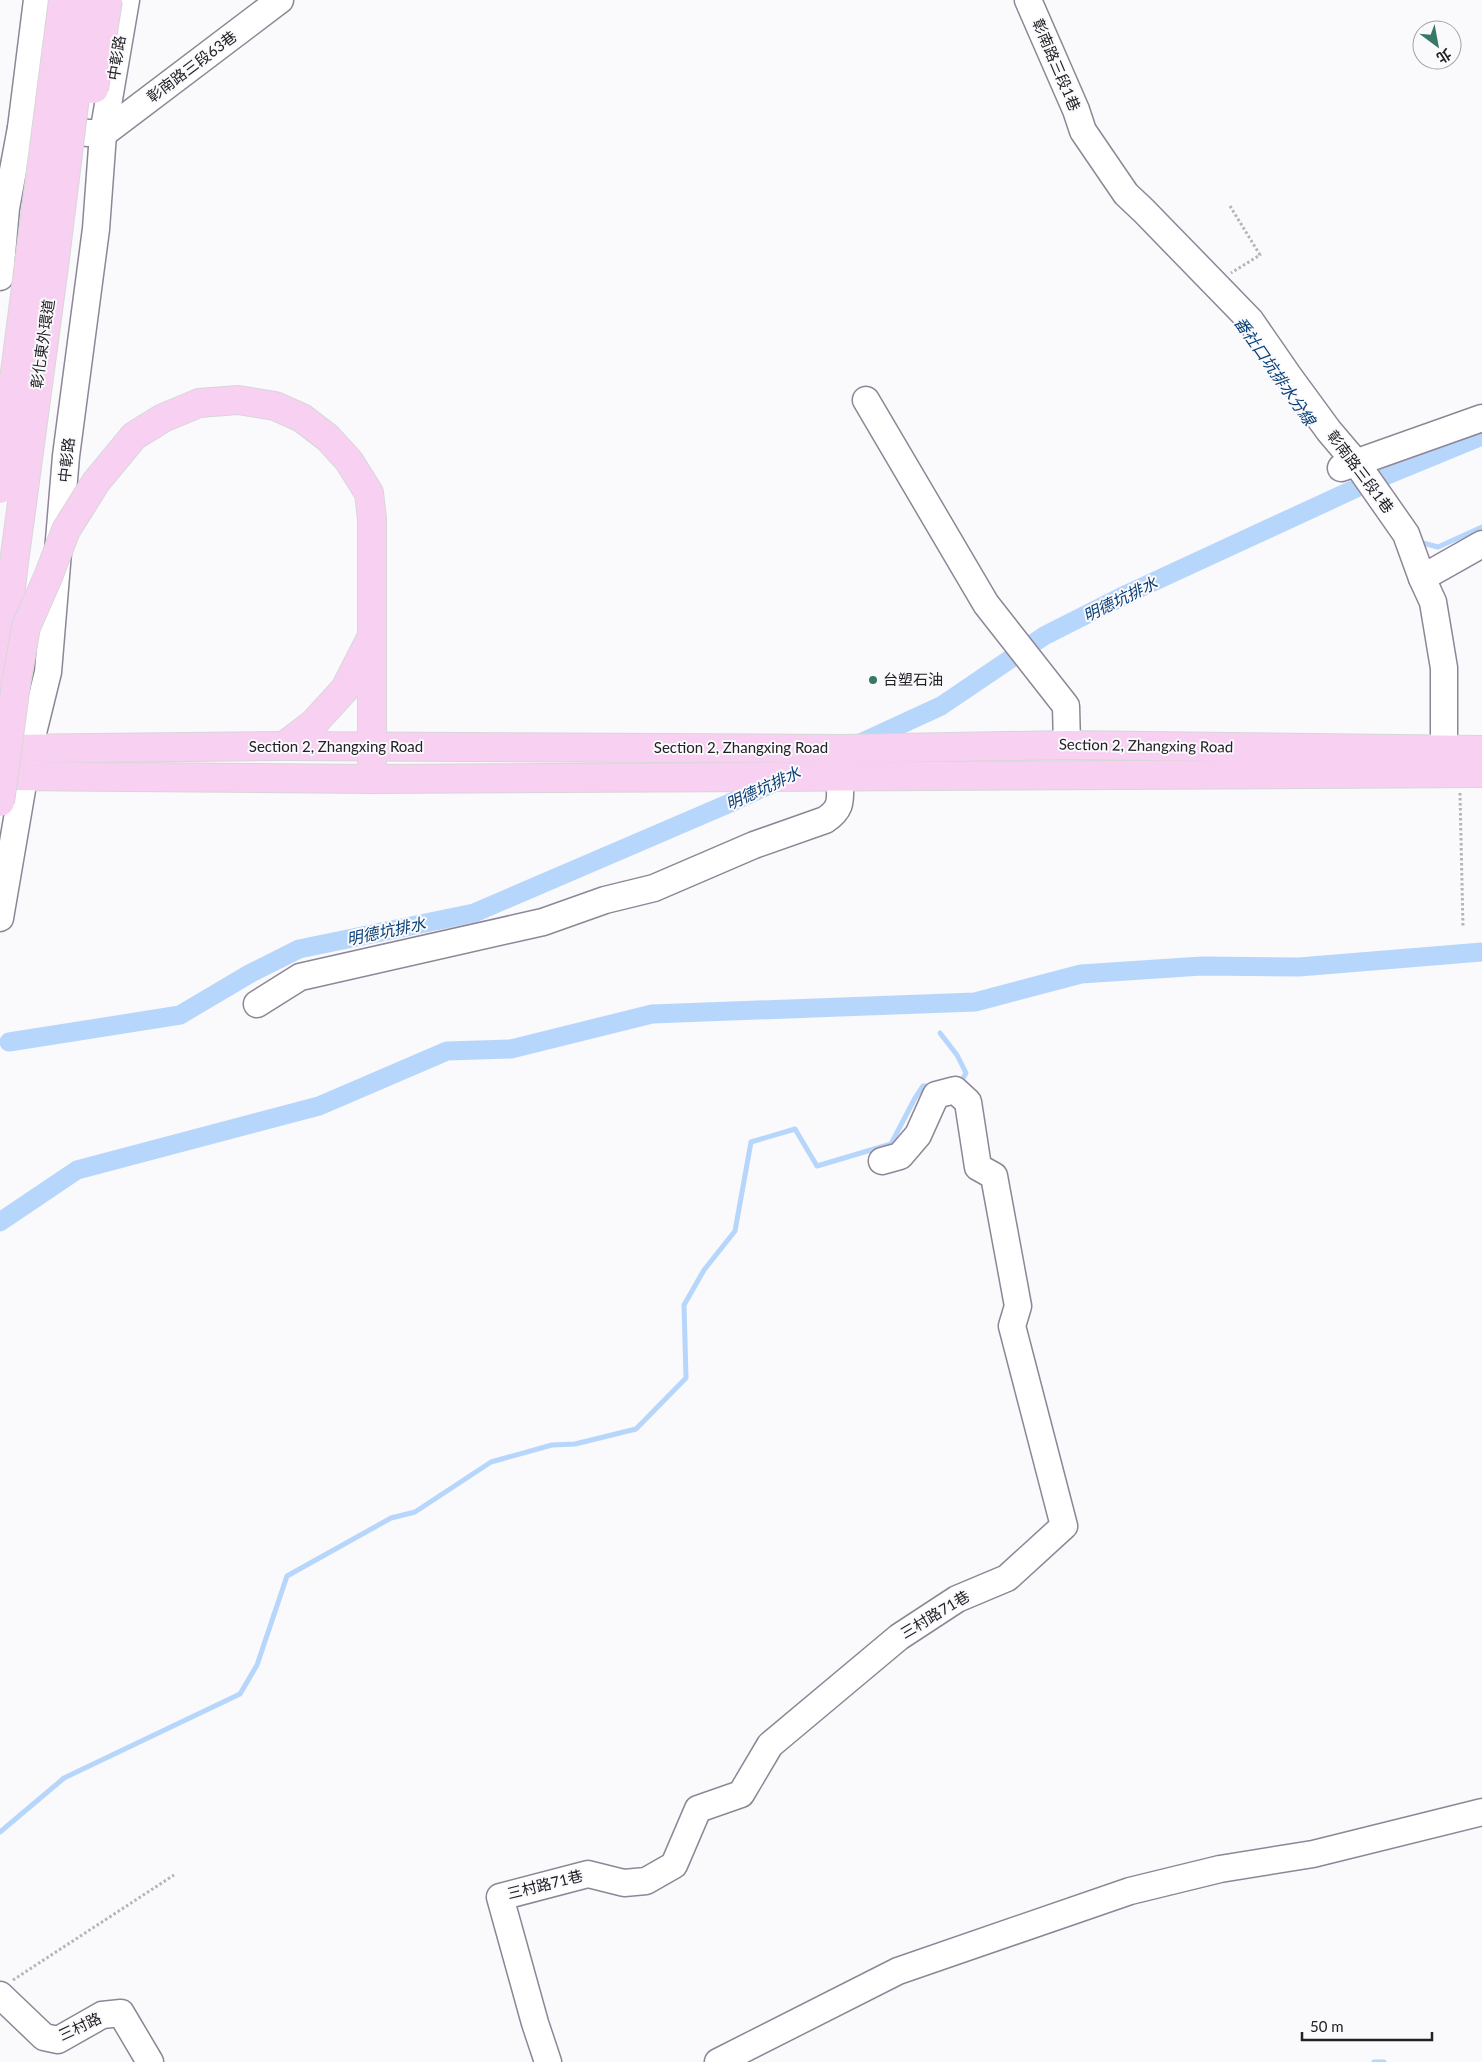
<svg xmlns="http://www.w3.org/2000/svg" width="1482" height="2062" font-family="Lato,'Noto Sans TC',sans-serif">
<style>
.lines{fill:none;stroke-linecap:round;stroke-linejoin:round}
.stream{stroke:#b7d6fc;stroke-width:5}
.canal{stroke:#b7d6fc;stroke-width:19}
.minor-casing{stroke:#8e8697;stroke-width:29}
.major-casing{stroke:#d7d7d8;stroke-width:30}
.path{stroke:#b6b4b8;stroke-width:3;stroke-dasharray:2.5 2.5;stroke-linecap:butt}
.minor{stroke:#fff;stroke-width:26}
.major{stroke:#f8d0f1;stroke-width:28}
.major-bridge-casing{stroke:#d7d7d8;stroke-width:30;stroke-linecap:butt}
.major-bridge{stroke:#f8d0f1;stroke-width:28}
.poi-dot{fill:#387867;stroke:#faf9fc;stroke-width:2}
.labels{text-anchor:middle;stroke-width:4;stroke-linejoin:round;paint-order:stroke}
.street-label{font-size:15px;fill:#232026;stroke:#faf9fc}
.poi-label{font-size:15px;fill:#232026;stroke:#faf9fc;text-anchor:start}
.water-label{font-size:16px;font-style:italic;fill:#093f76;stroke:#faf9fc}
</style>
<rect width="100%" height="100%" fill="#faf9fc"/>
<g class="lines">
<g class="stream">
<polyline points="1419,542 1438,547 1482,527"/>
<polyline points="940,1033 957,1055 966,1073 959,1085"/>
<polyline points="0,1832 64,1778 240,1694 257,1665 287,1576 391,1518 415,1512 491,1462 552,1445 575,1444 636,1429 686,1378 684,1305 704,1270 735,1231 751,1142 795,1129 817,1166 891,1144 915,1098 923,1086 933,1086"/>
<polyline points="1374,2062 1384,2062"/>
</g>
<g class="canal">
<polyline points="9,1042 180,1015 251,973 299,949 474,913 730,803 941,706 1044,636 1127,594 1363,485 1482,436"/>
<polyline points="0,1222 77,1170 319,1106 447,1051 511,1049 652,1014 975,1002 1081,974 1202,966 1299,967 1482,952"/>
</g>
<g class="minor-casing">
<g id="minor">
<polyline points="1028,0 1076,110 1083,131 1126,194 1144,211 1250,320 1288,375 1329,431 1357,464 1406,534 1422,578 1433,602 1444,668 1444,750 1449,771"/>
<polyline points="21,128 103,134 280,0"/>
<polyline points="0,277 6,208 21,128 37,0"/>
<polyline points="866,400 986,604 1066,706 1067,745"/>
<polyline points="1341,468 1482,418"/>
<polyline points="1422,578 1482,544"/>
<polyline points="0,918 29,749 48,672 66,456 96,229 103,134 126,0"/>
<path d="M257,1004L300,977L543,922L605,900L654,888L754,845L825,820C845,807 839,797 840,777C840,770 841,763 842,756"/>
<polyline points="0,1995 44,2037 58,2040 102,2015 121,2013 150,2062"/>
<polyline points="548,2062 535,2023 500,1897 588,1874 624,1883 646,1881 674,1865 698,1809 741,1794 770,1745 899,1637 957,1599 1007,1578 1064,1526 1012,1326 1018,1306 994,1176 978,1167 968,1102 955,1090 936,1095 918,1135 900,1156 882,1161"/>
<polyline points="718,2062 898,1971 1130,1891 1220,1869 1313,1854 1482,1812"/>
</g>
</g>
<g class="major-casing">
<g id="major">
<polyline points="134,436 163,418 199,403 238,400 275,406 302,418 328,438 349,461 369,493 372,519 372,765"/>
<polyline points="0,687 13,570"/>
<polyline points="284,746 313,724 345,689 369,642"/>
<polyline points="0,749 284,746 842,749 1067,745 1482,750"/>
<polyline points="0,776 372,779 1482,773"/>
</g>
</g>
<g class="path">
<polyline points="1230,206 1260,255 1231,273"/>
<polyline points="1460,793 1463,928"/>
<polyline points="13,1980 174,1875"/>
</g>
<use href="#minor" class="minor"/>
<use href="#major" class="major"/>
<g class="major-bridge-casing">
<g id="major-bridge">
<polyline points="94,89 108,0"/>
<polyline points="0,489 63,0"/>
<polyline points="13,570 54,266 87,0"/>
<polyline points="0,802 16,684 26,627 48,577 66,530 96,482 134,436"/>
</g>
</g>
<use href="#major-bridge" class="major-bridge"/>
</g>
<circle class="poi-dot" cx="873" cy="680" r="5"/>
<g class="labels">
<g class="street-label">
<text transform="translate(117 58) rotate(-81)" y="5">中彰路</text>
<text transform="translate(1056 65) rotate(67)" y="5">彰南路三段1巷</text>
<text transform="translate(192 67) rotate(-37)" y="5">彰南路三段63巷</text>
<text transform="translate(43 344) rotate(-82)" y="5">彰化東外環道</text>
<text transform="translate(67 460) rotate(-84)" y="5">中彰路</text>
<text transform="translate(1360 472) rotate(53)" y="5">彰南路三段1巷</text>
<text transform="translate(1146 746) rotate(1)" y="5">Section 2, Zhangxing Road</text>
<text x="336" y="752">Section 2, Zhangxing Road</text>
<text x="741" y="753">Section 2, Zhangxing Road</text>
<text transform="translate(935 1615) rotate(-31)" y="5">三村路71巷</text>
<text transform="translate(545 1885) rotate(-14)" y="5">三村路71巷</text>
<text transform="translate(80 2027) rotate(-25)" y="5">三村路</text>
</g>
<g class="poi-label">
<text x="883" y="685">台塑石油</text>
</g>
<g class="water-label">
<text transform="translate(1275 371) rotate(55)" y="6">番社口坑排水分線</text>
<text transform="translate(1120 599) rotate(-26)" y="6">明德坑排水</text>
<text transform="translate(763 788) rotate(-25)" y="6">明德坑排水</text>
<text transform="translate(386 931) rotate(-12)" y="6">明德坑排水</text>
</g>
</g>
<g transform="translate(1437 45) rotate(148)"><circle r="24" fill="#faf9fc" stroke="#a4a2a6"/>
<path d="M0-4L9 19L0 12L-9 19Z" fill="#387867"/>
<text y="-8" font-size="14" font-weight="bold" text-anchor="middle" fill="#232026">北</text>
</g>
<path d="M1302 2032v8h130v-8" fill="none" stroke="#232026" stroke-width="2.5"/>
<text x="1310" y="2032" font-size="15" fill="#232026" stroke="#faf9fc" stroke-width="4" paint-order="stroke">50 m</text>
</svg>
